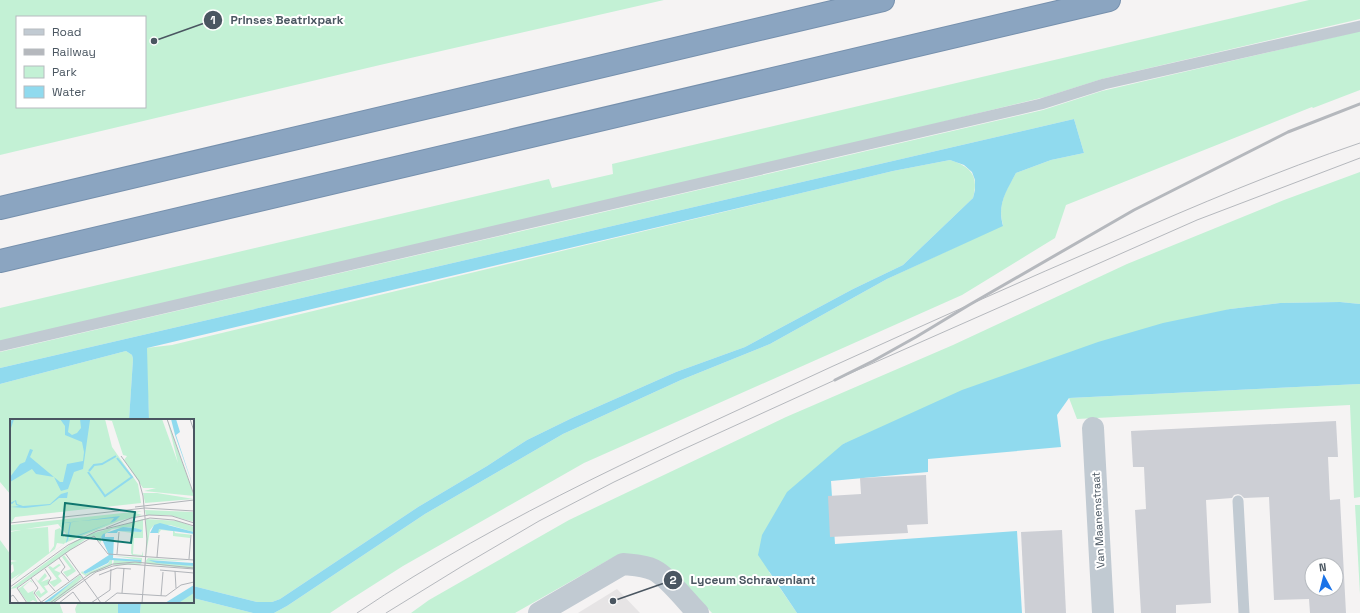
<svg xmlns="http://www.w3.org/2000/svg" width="1360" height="613" font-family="'Space Grotesk',sans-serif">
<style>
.education{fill:#e6e4e5}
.green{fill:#c3f1d5;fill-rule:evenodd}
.water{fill:#90daee}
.building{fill:#cdcfd5;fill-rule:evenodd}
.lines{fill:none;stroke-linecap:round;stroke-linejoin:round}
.motorway-casing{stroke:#7690ad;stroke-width:24}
.service{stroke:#c1cad2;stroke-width:11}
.minor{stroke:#c1cad2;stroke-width:22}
.motorway{stroke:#8ba5c1;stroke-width:22}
.tram{stroke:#b5b8bd;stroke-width:1}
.rail{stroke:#b5b8bd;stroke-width:3}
.labels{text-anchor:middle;stroke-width:4;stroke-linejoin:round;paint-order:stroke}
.street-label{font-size:11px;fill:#4a5661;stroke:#fff}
.inset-river{fill:none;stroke:#90daee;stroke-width:2}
.inset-road{fill:none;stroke:#b1b4b9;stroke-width:1}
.view{fill:#0f766e;fill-opacity:0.15;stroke:#0f766e;stroke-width:2}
.inset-edge{fill:none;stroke:#4a5661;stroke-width:2}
.leader{fill:none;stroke:#4a5661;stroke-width:1.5}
.callout-dot{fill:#4a5661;stroke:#fff;stroke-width:1.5}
.mark-label{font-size:12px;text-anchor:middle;font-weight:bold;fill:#fff}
.callout-label{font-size:12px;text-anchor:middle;font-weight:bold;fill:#4a5661;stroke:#fff;stroke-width:4;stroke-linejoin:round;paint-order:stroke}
</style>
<rect width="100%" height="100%" fill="#f5f3f3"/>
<polygon class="education" points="617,589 640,613 578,613"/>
<g class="green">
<path d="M0,0H664L380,65L0,155ZM17,17H145V107H17Z"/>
<polygon points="1309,0 1360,0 1360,19 1102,79 1045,97 733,173 0,342 0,308 549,179 552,188 613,174 612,164"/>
<path d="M1360,31V90L1313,108L1312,107L1066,205L1055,238L962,295L584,463L403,566L348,601L330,613H274L287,606L425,514L563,434L681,380L770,344L887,279L1003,225C997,204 1006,191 1016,173L1051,160L1084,153L1074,119L0,368V352L1043,110L1102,91Z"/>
<path d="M950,160C971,167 979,175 973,198L903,265L853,289L745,347L676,372L572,418L527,440L487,466L418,507L280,599L272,602H257L193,586V420H149L146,348L172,345L893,171Z"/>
<polygon points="1360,172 1360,304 1340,302 1280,303 1230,309 843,444 769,572 797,613 712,613 692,592 612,558 515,613 411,613 429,600 569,520 786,417 953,345 1127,264 1284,200"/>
<polygon points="126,351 132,355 133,359 129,420 11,420 11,495 0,482 0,384"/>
<polygon points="1360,384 1360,497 1354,498 1350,405 1077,419 1069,398"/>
<polygon points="1355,505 1360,505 1360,594"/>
<polygon points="0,540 11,555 11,602 59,602 63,613 0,613"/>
<polygon points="193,598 253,613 140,613 141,602 193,602"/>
<polygon points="78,602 118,602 118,613 76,613 75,609"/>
</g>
<g class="water">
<path d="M1074,119L1084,153L1051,160L1016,173C1006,192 997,204 1003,226L887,279L770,344L681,380L563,434L425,514L287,606L274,613H253L193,598V586L257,602H272L280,599L418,507L487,466L527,440L572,418L676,372L745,347L853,289L903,265L973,198L975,190V180L972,172L964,165L950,160L893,171L743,207L147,348L149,420H129L133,359L132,355L126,351L0,384V368Z"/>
<polygon points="1340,302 1360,304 1360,384 1069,398 1057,415 1061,447 928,459 928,472 831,481 835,544 1017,531 1022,613 797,613 758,555 762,535 787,492 843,444 962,390 1098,342 1163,323 1230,309 1280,303"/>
<polygon points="118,602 141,602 140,613 118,613"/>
</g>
<g class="building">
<path d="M1336,421L1338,457H1328L1330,500L1340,499L1346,613H1310L1309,599L1274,600L1269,497L1244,498L1241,495L1238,494L1234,495L1232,498L1206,500L1211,603L1176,605V613H1141L1135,510L1146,509L1144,467H1133L1131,431ZM1312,565H1336V589H1312Z"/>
<polygon points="926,475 928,524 907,525 908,533 830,537 828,496 861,494 860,478"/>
<polygon points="1062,530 1066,613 1025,613 1021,532"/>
</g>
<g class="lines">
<g class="motorway-casing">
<g id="motorway">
<polyline points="0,208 883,0"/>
<polyline points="0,261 1109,0"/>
</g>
</g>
<g class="service">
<polyline points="0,346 921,132 1041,104 1104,84 1360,26"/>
<polyline points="1238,501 1244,613"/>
</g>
<g class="minor">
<polyline points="1093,428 1103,613"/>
<path d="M539,613L623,564C633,565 644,565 654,570C668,577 686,601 698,613"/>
</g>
<use href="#motorway" class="motorway"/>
<g class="tram">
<path d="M357,613C505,513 670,442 831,367C926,324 1021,281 1117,240C1197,205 1277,171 1360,143"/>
<polyline points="386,613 464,565 539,521 614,482 675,453 835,380 1197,220 1360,158"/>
</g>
<polyline class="rail" points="835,380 873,361 916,337 969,305 1134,210 1288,132 1360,104"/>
</g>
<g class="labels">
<g class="street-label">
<text transform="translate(1098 520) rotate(-93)" y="4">Van Maanenstraat</text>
</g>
</g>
<g transform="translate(10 419)">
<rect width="184" height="184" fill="#f5f3f3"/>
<path d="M0,0H95L102,28L128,65L131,84L5,98L0,106ZM152,0L168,44L157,0L184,77L134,72L146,69H133L114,41L117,37L113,36L102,2L96,1ZM133,74H147L184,80L135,84ZM135,91L184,93V103L159,96H136ZM132,92L126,94L132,96L109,102L55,124L0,167L54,125L47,124L45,130L0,164L11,154L0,161V155L4,152L3,145L0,147V143L7,142L0,141V113L11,111L0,112V106ZM48,105L56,115L55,119L50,109L45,111L44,127L39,134L38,108L15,110ZM133,100V131V119H124L123,135L132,136L133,132V137L122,136L121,134L122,114L108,112L131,113V111L119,108L102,110L91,118V124L84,117L76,120L6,169L0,170L65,122L81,115ZM136,100L168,102L184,108V113L160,106H144L140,111L136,136ZM148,110L164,111L165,114L184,116H181L180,119L163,117V112L151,111L148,115ZM54,136L66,152L57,158L53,153L61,150L52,138ZM104,137L132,139V144L130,146H103L104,141L130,143L131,141ZM138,139L179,142L138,141L184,147V150L138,145L135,143ZM100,141H102V146L76,157L71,154L72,152L75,155L98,145ZM49,145L51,146L44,151L51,154L48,157L52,162L44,168L39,163L47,160L38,148L40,147L43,149ZM35,154L37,157L31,163L39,160L38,166L34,167L38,173L30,179L25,174L29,171L31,175L35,172L24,158L28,162ZM70,156L72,159L65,165L71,162L43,184H37L68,158L30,184ZM21,161L23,164L20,162L13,168L18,174L25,171L23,173L28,184L23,181L18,184L8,170ZM184,174V184H168L171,181Z" fill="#c3f1d5" fill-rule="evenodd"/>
<path d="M50,0H60L58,13L62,16L67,14L71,9L70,0H94L80,1L73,50L64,53L58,70L51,72L44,58L26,55L22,50L0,63V58L10,45L15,43L20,30L23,31L20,38L50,63H53L57,45L73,42L74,33L72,23L55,16V7ZM161,0H166L170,13L166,16L184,70L165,16ZM58,73L57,79H49L40,86L15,89L0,88L9,87L6,86L5,82L2,85L0,84L6,81L7,85L13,87L40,85L51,75ZM110,97L105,102L66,118L59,116L58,121L56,124L60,103L48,105ZM104,99L100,104L66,117L59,115L61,103ZM150,104L184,113V115L149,110L148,114H140L144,106ZM113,108L125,109L132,111L131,113L108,112L107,114H95V118H104L103,139L131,141V143L100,141L98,144L75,155L73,153L99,136L91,118L93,115ZM138,141L183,144L184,147L147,144ZM68,158L40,182L33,184L52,170ZM184,166V174L170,183L155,184Z" fill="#90daee" fill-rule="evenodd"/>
<path class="inset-river" d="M0,9L3,0H7M79,52L84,46L92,45L106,37M78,53L95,77L122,58L107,39"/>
<path class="inset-road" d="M157,0L184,76M180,0L184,12M111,37L129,62L133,77L137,120L132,184M125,88L184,81M0,104L135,89L184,92M96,109L121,99L139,96L162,97L184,104M55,134L91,184M107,135L109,113M147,138L149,116M49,139L55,148L51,153L59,162M179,140L181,116M35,150L41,159L38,164L45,172M150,151L184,154M165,152L166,169M89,156L107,149L121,150M21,159L28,169L24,174L31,183M0,168L58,126L87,112L140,99L164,101L184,107M112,174L114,149M151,177L153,153M0,178L3,176L9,184M17,184L7,169L60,131L84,117L98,135L184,141M30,184L70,155M40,184L81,154L103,145L125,143L184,149M43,184L86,153L103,147L118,145L184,150M49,184L63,173L71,184M81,184L100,171L101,150M94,184L107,174L156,177L171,166L184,163"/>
<path class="view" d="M55,84L125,93L121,124L52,116Z"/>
<rect width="184" height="184" class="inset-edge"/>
</g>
<path class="leader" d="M154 41L213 20M613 601L673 580"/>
<g class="callout-dot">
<circle cx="154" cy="41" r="4"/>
<circle cx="613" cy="601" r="4"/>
<circle cx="213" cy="20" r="10"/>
<circle cx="673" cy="580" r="10"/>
</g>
<g class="mark-label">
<text x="213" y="24">1</text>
<text x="673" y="584">2</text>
</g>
<g class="callout-label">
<text x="287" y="24">Prinses Beatrixpark</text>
<text x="753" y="584">Lyceum Schravenlant</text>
</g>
<rect x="16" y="16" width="130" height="92" fill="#ffffff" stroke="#b7bbc0"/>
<rect x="24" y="29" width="20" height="6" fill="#c1cad2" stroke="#b7bbc0"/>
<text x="52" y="36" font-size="12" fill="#4a5661">Road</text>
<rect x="24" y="49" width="20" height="6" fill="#b5b8bd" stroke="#b7bbc0"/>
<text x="52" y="56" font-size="12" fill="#4a5661">Railway</text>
<rect x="24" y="66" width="20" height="12" fill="#c3f1d5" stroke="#b7bbc0"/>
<text x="52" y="76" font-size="12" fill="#4a5661">Park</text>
<rect x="24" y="86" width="20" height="12" fill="#90daee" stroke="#b7bbc0"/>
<text x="52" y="96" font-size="12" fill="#4a5661">Water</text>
<g transform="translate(1324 577) rotate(353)"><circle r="19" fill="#ffffff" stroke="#b7bbc0"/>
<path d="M0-3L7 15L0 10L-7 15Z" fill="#1a73e8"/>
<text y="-6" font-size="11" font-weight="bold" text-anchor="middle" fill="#4a5661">N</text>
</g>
</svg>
